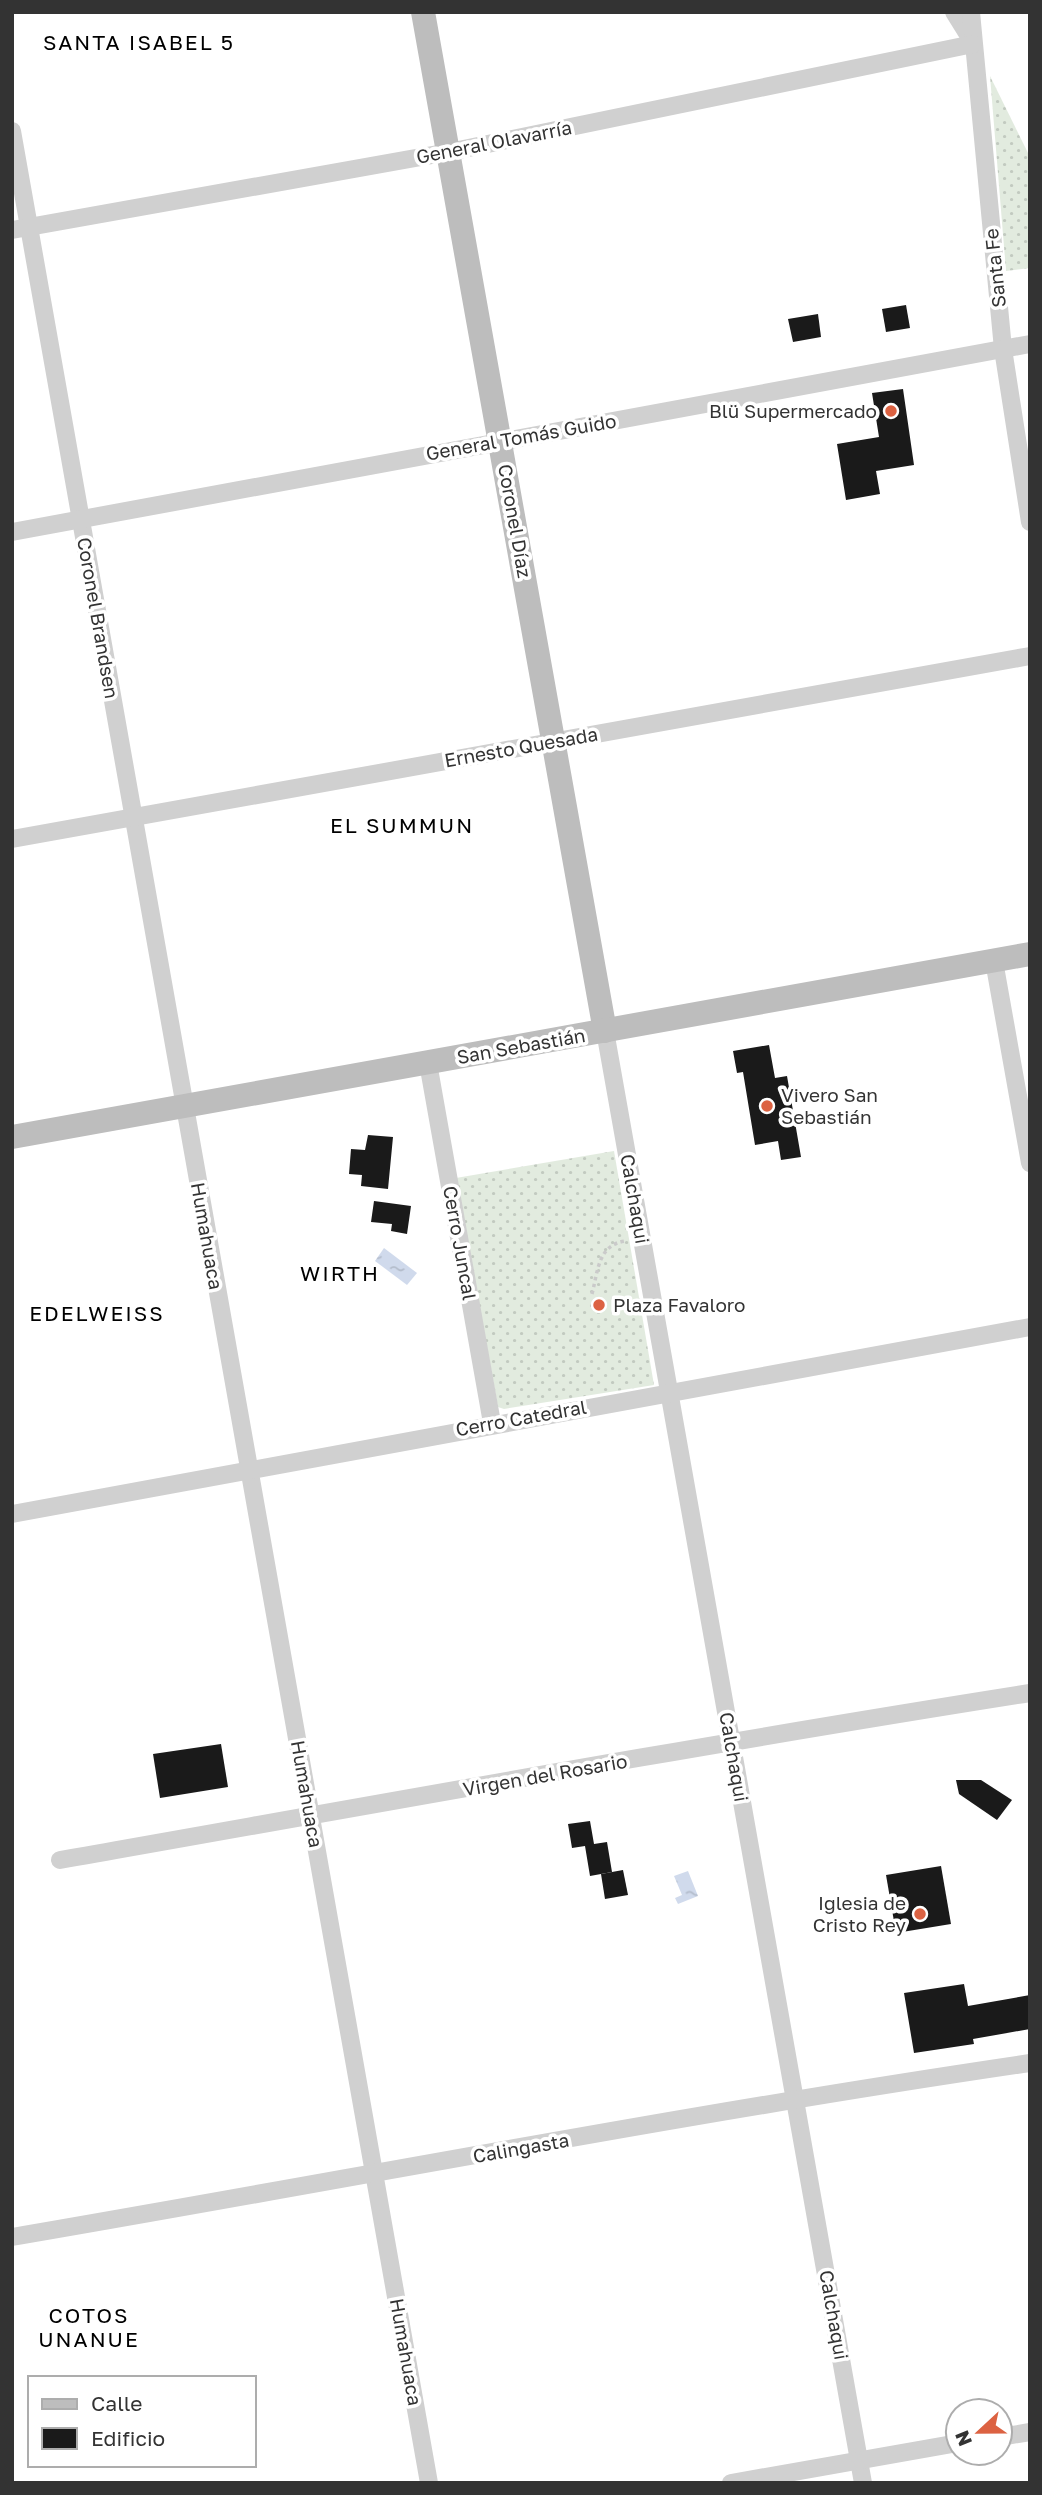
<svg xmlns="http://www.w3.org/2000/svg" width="1042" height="2495" font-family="'Golos Text',sans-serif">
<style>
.grass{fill:url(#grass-dots)}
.water{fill:url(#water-ripples)}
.building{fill:#1a1a1a}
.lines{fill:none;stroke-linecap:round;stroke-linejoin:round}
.path{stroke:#cacaca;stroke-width:3.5;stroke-dasharray:3.5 3.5;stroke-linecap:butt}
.street{stroke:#d0d0d0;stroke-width:18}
.secondary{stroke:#bdbdbd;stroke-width:24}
.poi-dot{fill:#dc6242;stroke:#fff;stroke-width:2.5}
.labels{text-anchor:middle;stroke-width:7;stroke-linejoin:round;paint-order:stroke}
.street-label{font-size:19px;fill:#333;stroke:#fff}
.poi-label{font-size:19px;fill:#333;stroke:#fff;text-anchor:end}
.neighbourhood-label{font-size:21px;letter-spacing:2px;fill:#000;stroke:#fff}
</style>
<defs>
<pattern id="grass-dots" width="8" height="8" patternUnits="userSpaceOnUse" patternTransform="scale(1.75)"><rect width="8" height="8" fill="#e2ebdf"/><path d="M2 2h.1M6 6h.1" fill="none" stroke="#c2cac0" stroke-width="1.8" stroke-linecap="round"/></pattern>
<pattern id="water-ripples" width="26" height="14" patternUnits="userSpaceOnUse" patternTransform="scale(1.75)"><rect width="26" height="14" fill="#d0daec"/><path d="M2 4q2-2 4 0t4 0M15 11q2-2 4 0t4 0" fill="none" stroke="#b3bccb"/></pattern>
</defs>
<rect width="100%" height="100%" fill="#fff"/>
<g class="grass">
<polygon points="990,76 1030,157 1030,268 1006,271"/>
<polygon points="614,1151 654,1385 504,1409 498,1407 456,1178"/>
</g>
<g class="water">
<polygon points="384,1248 417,1273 407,1285 375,1261"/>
<polygon points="688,1871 698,1896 678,1904 675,1898 682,1895 674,1876"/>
</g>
<g class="building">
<polygon points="906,305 910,328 886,332 882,309"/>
<polygon points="818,314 821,337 793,342 788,319"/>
<polygon points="903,389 914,465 876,471 880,494 846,500 837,444 879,437 872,393"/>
<polygon points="769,1045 775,1078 787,1076 801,1157 781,1160 778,1141 755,1145 743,1072 737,1073 733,1051"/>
<polygon points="368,1135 393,1137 388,1189 361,1186 362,1175 349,1174 351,1149 365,1150"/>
<polygon points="374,1201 411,1206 407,1234 391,1231 392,1224 371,1222"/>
<polygon points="221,1744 228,1787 160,1798 153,1754"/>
<polygon points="956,1780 981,1780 1012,1800 997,1820 959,1794"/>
<polygon points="590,1821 594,1844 607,1842 612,1872 590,1876 585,1846 572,1848 568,1824"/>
<polygon points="941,1866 951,1924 896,1933 886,1875"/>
<polygon points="623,1870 628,1895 605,1899 601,1874"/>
<polygon points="964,1984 968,2006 1030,1995 1030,2029 973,2039 974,2044 914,2053 904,1993"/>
</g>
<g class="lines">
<path class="path" d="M592,1294C598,1271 598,1244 626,1241"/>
<g class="street">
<polyline points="954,12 972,41"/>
<polyline points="971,12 1003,349 1030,522"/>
<polyline points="12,131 429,2483"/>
<polyline points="12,230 449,152 973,44"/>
<polyline points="12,532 1030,344"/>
<polyline points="12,839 1030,656"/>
<polyline points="994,961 1030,1163"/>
<polyline points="605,1031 863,2483"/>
<polyline points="428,1063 492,1423"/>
<polyline points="12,1514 1030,1327"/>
<path d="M60,1860C383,1803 706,1744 1030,1693"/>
<path d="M12,2237C351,2179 689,2113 1030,2063"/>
<polyline points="1000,2437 1030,2432"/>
<polyline points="731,2483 958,2443"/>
</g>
<g class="secondary">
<polyline points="423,12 605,1031"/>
<polyline points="12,1137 1030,954"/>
</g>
</g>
<g class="poi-dot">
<circle cx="891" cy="411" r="7"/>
<circle cx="767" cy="1106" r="7"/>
<circle cx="599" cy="1305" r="7"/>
<circle cx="920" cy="1914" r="7"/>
</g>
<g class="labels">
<g class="street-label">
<text transform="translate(494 142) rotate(-11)" y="7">General Olavarría</text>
<text transform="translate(995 268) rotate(-96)" y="7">Santa Fe</text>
<text transform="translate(521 437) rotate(-10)" y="7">General Tomás Guido</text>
<text transform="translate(515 521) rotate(80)" y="7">Coronel Díaz</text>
<text transform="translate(98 618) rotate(80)" y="7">Coronel Brandsen</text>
<text transform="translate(521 747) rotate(-10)" y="7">Ernesto Quesada</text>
<text transform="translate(521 1046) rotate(-10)" y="7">San Sebastián</text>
<text transform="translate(635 1199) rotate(80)" y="7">Calchaqui</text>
<text transform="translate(207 1236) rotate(80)" y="7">Humahuaca</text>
<text transform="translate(460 1243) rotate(80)" y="7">Cerro Juncal</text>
<text transform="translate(521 1418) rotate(-10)" y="7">Cerro Catedral</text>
<text transform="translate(734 1757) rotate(80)" y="7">Calchaqui</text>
<text transform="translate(545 1775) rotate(-10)" y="7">Virgen del Rosario</text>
<text transform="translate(307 1794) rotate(80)" y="7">Humahuaca</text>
<text transform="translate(521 2148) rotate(-10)" y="7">Calingasta</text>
<text transform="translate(834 2315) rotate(80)" y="7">Calchaqui</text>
<text transform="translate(406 2352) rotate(80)" y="7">Humahuaca</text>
</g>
<g class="poi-label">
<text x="877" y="418">Blü Supermercado</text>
<text x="781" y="1102" text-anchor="start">Vivero San<tspan x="781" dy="22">Sebastián</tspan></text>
<text x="613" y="1312" text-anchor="start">Plaza Favaloro</text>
<text x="906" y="1910">Iglesia de<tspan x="906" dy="22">Cristo Rey</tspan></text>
</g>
<g class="neighbourhood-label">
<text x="139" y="50">SANTA ISABEL 5</text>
<text x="402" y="833">EL SUMMUN</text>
<text x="340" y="1281">WIRTH</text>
<text x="97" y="1321">EDELWEISS</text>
<text x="89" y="2323">COTOS<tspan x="89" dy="24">UNANUE</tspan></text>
</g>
</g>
<rect width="1042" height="2495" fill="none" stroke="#333333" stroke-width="28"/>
<rect x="28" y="2376" width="228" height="91" fill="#ffffff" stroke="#adadad" stroke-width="2"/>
<rect x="42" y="2399" width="35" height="10" fill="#bdbdbd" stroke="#adadad" stroke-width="2"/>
<text x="91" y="2411" font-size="21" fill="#333333">Calle</text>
<rect x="42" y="2428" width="35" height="21" fill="#1a1a1a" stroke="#adadad" stroke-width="2"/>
<text x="91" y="2446" font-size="21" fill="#333333">Edificio</text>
<g transform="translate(979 2432) rotate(248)"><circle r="33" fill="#ffffff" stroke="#adadad" stroke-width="2"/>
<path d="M0-5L12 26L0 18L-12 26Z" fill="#dc6242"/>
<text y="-10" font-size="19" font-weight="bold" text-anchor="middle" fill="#333333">N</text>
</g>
</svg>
